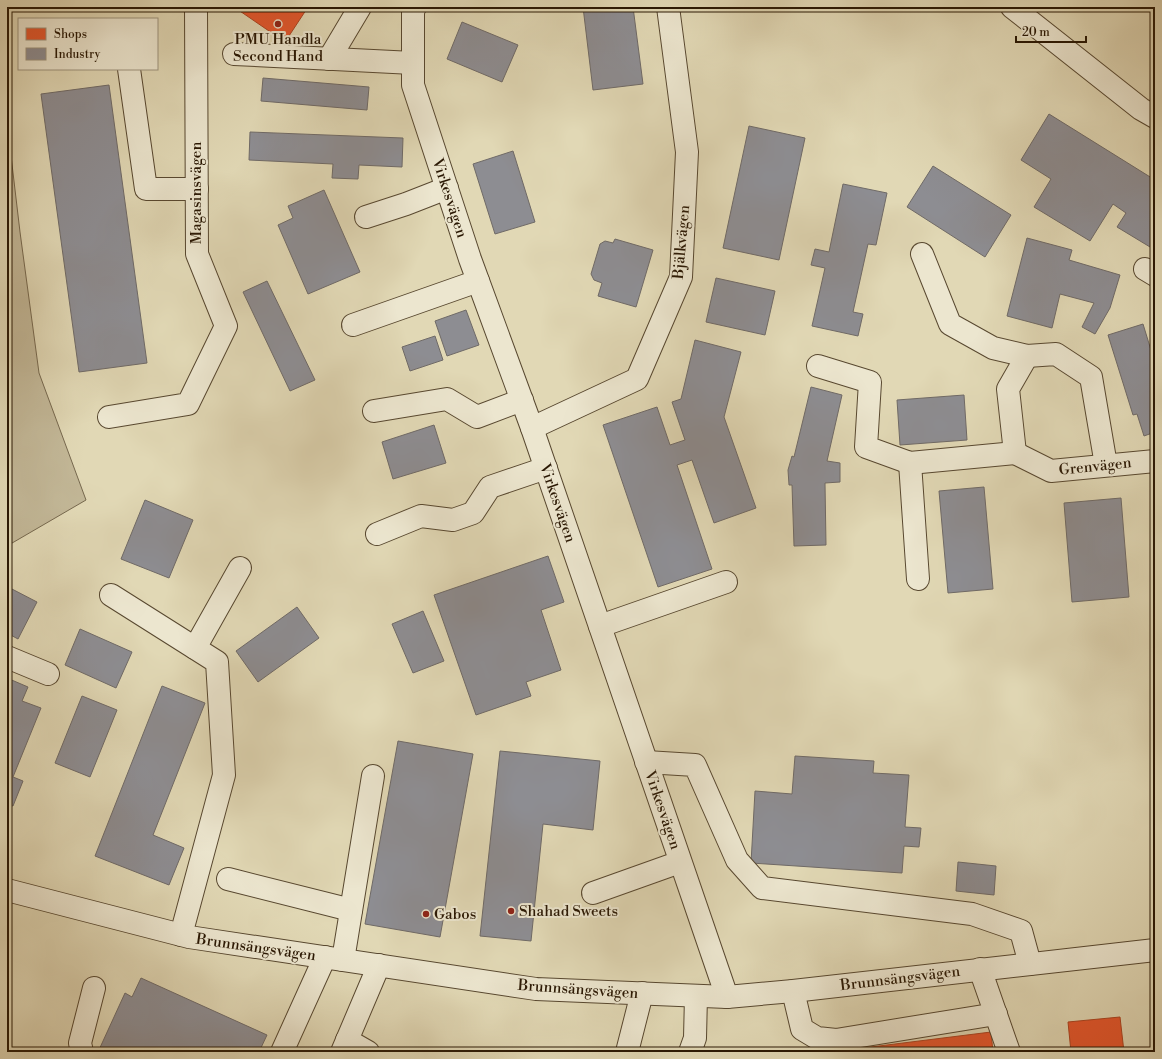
<svg xmlns="http://www.w3.org/2000/svg" width="1162" height="1059" font-family="'Libre Bodoni',serif">
<style>
.green{fill:#c2b797;stroke:#76684e}
.shops{fill:#e4572e;stroke:#ac4421}
.industry{fill:#8d8d92;stroke:#6f6a67}
.lines{fill:none;stroke-linecap:round;stroke-linejoin:round}
.minor-casing{stroke:#584830;stroke-width:24}
.minor{stroke:#ece6cf;stroke-width:22}
.poi-dot{fill:#8f2418;stroke:#ece6cf;stroke-width:1.5}
.labels{text-anchor:middle;stroke-width:4;stroke-linejoin:round;paint-order:stroke}
.poi-label{font-size:15px;fill:#2a1804;stroke:#ece6cf;text-anchor:start}
.street-label{font-size:15px;fill:#2a1804;stroke:#ece6cf}
</style>
<rect width="100%" height="100%" fill="#e1d8b5"/>
<filter id="stains"><feTurbulence type="fractalNoise" baseFrequency=".005" numOctaves="4"/><feColorMatrix values="0 0 0 0 .2 0 0 0 0 .09 0 0 0 0 .02 0 0 0 .5 -.17"/></filter>
<radialGradient id="worn" r=".72"><stop offset=".6" stop-color="#630" stop-opacity="0"/><stop offset="1" stop-color="#630" stop-opacity=".3"/></radialGradient>
<polygon class="green" points="7,122 20,232 39,373 86,500 7,546"/>
<g class="shops">
<polygon points="234,7 308,7 285,42"/>
<polygon points="1120,1017 1124,1052 1071,1052 1068,1022"/>
<polygon points="991,1032 993,1052 831,1052"/>
</g>
<g class="industry">
<polygon points="583,7 633,7 643,84 593,90"/>
<polygon points="462,22 518,45 502,82 447,59"/>
<polygon points="263,78 369,87 367,110 261,101"/>
<polygon points="109,85 147,363 79,372 41,94"/>
<polygon points="1049,114 1155,180 1155,250 1117,227 1126,213 1113,204 1090,241 1034,207 1051,179 1021,160"/>
<polygon points="749,126 805,138 779,260 723,248"/>
<polygon points="250,132 403,138 402,167 359,165 358,179 332,178 333,164 249,160"/>
<polygon points="513,151 535,222 495,234 473,164"/>
<polygon points="933,166 1011,215 985,257 907,207"/>
<polygon points="843,184 887,193 876,245 868,244 853,312 863,314 858,336 812,326 825,268 811,265 815,249 829,252"/>
<polygon points="324,190 360,272 308,294 278,225 293,218 288,206"/>
<polygon points="1027,238 1072,250 1069,260 1120,275 1110,308 1095,334 1082,327 1094,303 1060,294 1052,328 1007,316"/>
<polygon points="615,239 653,250 636,307 598,296 602,283 594,280 591,274 600,244 605,241 613,243"/>
<polygon points="716,278 775,291 765,335 706,322"/>
<polygon points="267,281 315,380 290,391 243,292"/>
<polygon points="466,310 479,345 447,356 435,321"/>
<polygon points="1143,324 1154,360 1155,360 1155,432 1144,436 1137,414 1133,415 1108,335"/>
<polygon points="435,336 443,360 410,371 402,347"/>
<polygon points="695,340 741,352 724,417 756,508 714,523 692,460 677,465 712,569 658,587 603,425 657,407 670,445 685,440 672,402 681,399"/>
<polygon points="811,387 842,395 827,461 840,463 840,482 825,483 826,545 794,546 792,485 789,485 788,470 792,456 794,457"/>
<polygon points="964,395 967,440 900,445 897,400"/>
<polygon points="434,425 446,463 393,479 382,442"/>
<polygon points="984,487 993,589 948,593 939,491"/>
<polygon points="1121,498 1129,597 1072,602 1064,503"/>
<polygon points="145,500 193,520 169,578 121,559"/>
<polygon points="548,556 564,602 541,610 561,670 526,682 531,696 476,715 434,595"/>
<polygon points="10,588 37,602 18,639 7,633 7,595"/>
<polygon points="297,607 319,638 258,682 236,651"/>
<polygon points="423,611 444,661 413,673 392,624"/>
<polygon points="80,629 132,652 116,688 65,665"/>
<polygon points="7,678 28,687 22,701 41,708 13,777 23,781 13,806 7,804"/>
<polygon points="162,686 205,703 153,835 184,848 169,885 95,856"/>
<polygon points="82,696 117,710 90,777 55,763"/>
<polygon points="398,741 473,754 440,937 365,924"/>
<polygon points="500,751 600,761 593,830 543,824 531,941 480,936"/>
<polygon points="795,756 874,761 873,773 909,775 905,827 921,828 919,847 904,846 902,873 751,863 755,791 792,794"/>
<polygon points="958,862 996,866 994,895 956,891"/>
<polygon points="141,978 267,1035 259,1052 98,1052 125,993 132,997"/>
</g>
<g class="lines">
<g class="minor-casing">
<g id="minor">
<polyline points="415,7 413,11 413,85 470,259 532,428 727,997"/>
<polyline points="1012,7 1141,109 1155,117"/>
<polyline points="234,54 413,63"/>
<polyline points="329,59 360,7"/>
<polyline points="129,69 146,189 197,189"/>
<polyline points="366,217 406,204 447,188"/>
<polyline points="922,254 950,324 993,348 1027,356 1056,354 1091,377 1106,465"/>
<polyline points="1145,269 1155,275"/>
<polyline points="353,325 478,281"/>
<polyline points="818,366 870,382 866,447 910,463 1015,453"/>
<polyline points="374,411 447,399 477,417 522,400"/>
<polyline points="109,417 188,404 226,326 197,254 196,7"/>
<polyline points="532,428 637,379 681,277 687,152 668,7"/>
<polyline points="1015,453 1051,471 1155,461"/>
<polyline points="1015,453 1008,389 1027,356"/>
<polyline points="910,463 918,579"/>
<polyline points="377,534 421,516 453,520 473,513 490,487 546,468"/>
<polyline points="111,595 217,662 224,775 181,935"/>
<polyline points="600,626 726,582"/>
<polyline points="195,648 240,568"/>
<polyline points="7,657 48,674"/>
<polyline points="646,762 695,765 737,860 762,888 972,914 1021,931 1030,964"/>
<polyline points="228,879 351,910"/>
<polyline points="7,890 189,937 536,989 727,997 793,991 1155,950"/>
<polyline points="593,893 680,862"/>
<polyline points="343,960 373,776"/>
<polyline points="980,969 1009,1052"/>
<polyline points="793,991 802,1029 817,1038 836,1040 996,1014"/>
<polyline points="347,1040 368,1052"/>
<polyline points="82,1052 80,1043 94,988"/>
<polyline points="282,1052 325,957"/>
<polyline points="342,1052 379,965"/>
<polyline points="627,1052 642,993"/>
<polyline points="690,1052 695,1038 696,996"/>
</g>
</g>
<use href="#minor" class="minor"/>
</g>
<g class="poi-dot">
<circle cx="278" cy="24" r="4"/>
<circle cx="511" cy="911" r="4"/>
<circle cx="426" cy="914" r="4"/>
</g>
<g class="labels">
<g class="poi-label">
<text x="278" y="44" text-anchor="middle">PMU Handla<tspan x="278" dy="17">Second Hand</tspan></text>
<text x="519" y="916">Shahad Sweets</text>
<text x="434" y="919">Gabos</text>
</g>
<g class="street-label">
<text transform="translate(196 193) rotate(-90)" y="5">Magasinsvägen</text>
<text transform="translate(450 198) rotate(72)" y="5">Virkesvägen</text>
<text transform="translate(681 242) rotate(-85)" y="5">Bjälkvägen</text>
<text transform="translate(1095 466) rotate(-6)" y="5">Grenvägen</text>
<text transform="translate(558 503) rotate(71)" y="5">Virkesvägen</text>
<text transform="translate(663 810) rotate(71)" y="5">Virkesvägen</text>
<text transform="translate(256 947) rotate(8)" y="5">Brunnsängsvägen</text>
<text transform="translate(900 978) rotate(-7)" y="5">Brunnsängsvägen</text>
<text transform="translate(578 989) rotate(4)" y="5">Brunnsängsvägen</text>
</g>
</g>
<rect width="1162" height="1059" fill="none" stroke="#e1d8b5" stroke-width="24"/>
<rect x="8" y="8" width="1146" height="1043" fill="none" stroke="#2a1804" stroke-width="2"/>
<rect x="12" y="12" width="1138" height="1035" fill="none" stroke="#2a1804"/>
<rect x="18" y="18" width="140" height="52" fill="#ece6cf" stroke="#9e947e"/>
<rect x="26" y="28" width="20" height="12" fill="#e4572e" stroke="#9e947e"/>
<text x="54" y="38" font-size="12" fill="#2a1804">Shops</text>
<rect x="26" y="48" width="20" height="12" fill="#8d8d92" stroke="#9e947e"/>
<text x="54" y="58" font-size="12" fill="#2a1804">Industry</text>
<path d="M1016 36v6h70v-6" fill="none" stroke="#2a1804" stroke-width="2"/>
<text x="1022" y="36" font-size="12" fill="#2a1804" stroke="#ece6cf" stroke-width="3" paint-order="stroke">20 m</text>
<rect width="100%" height="100%" filter="url(#stains)"/>
<rect width="100%" height="100%" fill="url(#worn)"/>
</svg>
